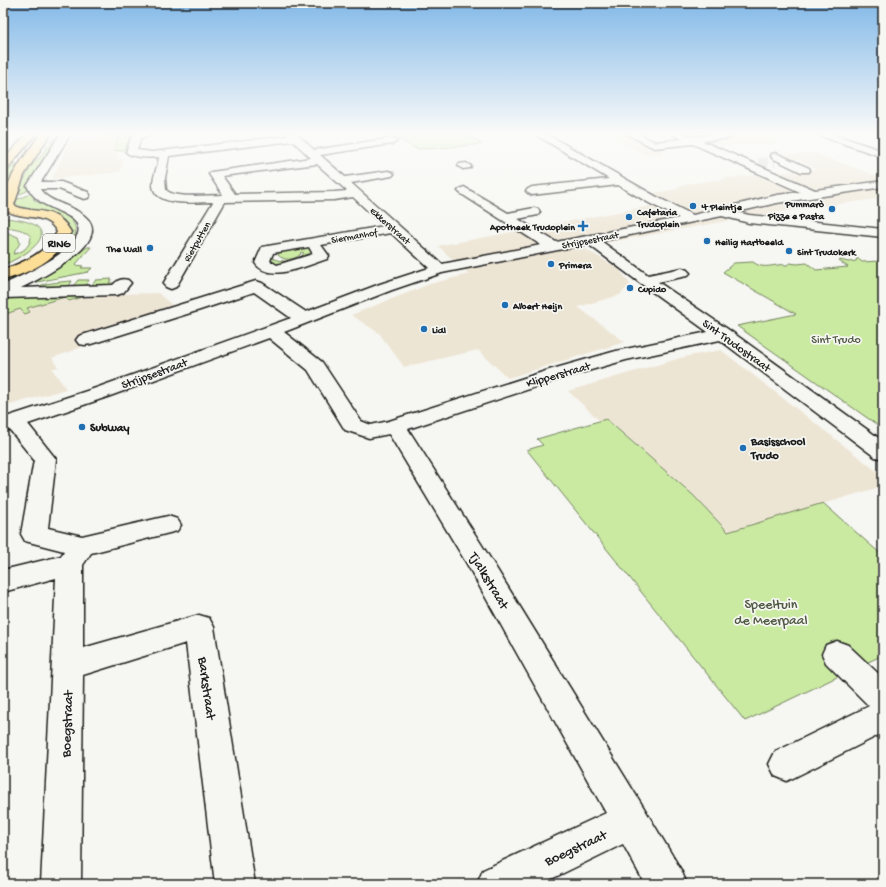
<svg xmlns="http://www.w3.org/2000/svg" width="886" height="887" font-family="'Gochi Hand',sans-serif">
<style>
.built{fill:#ede5d4}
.green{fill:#caeaa2;stroke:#73835f}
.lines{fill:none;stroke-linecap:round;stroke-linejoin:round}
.minor-tunnel{stroke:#d5d5d2;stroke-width:10;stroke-dasharray:10 5.5;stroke-linecap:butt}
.minor-casing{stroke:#1c1c1c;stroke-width:3}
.major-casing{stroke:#1c1c1c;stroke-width:3}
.minor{fill:#f6f6f2;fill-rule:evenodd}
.major{fill:#fdde96;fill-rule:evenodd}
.poi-dot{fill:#1f6fb2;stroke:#f6f6f2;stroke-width:1.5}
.labels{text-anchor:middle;stroke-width:3.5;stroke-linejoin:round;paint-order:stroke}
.far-poi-label{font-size:10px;font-weight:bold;fill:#1c1c1c;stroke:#f6f6f2;text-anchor:start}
.far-street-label{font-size:10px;fill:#1c1c1c;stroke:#f6f6f2}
.shield{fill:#f6f6f2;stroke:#5d5d5c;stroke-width:1}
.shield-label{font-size:11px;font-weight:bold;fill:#1c1c1c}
.park-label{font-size:12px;fill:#505a44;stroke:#f6f6f2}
.street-label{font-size:12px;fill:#1c1c1c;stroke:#f6f6f2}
.poi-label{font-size:12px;font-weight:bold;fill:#1c1c1c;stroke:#f6f6f2;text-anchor:start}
.near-street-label{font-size:14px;fill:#1c1c1c;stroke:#f6f6f2}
.near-park-label{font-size:14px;fill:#505a44;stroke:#f6f6f2}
</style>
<rect width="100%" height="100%" fill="#f6f6f2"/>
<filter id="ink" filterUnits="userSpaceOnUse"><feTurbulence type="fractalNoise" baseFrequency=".025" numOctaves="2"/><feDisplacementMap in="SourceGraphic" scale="8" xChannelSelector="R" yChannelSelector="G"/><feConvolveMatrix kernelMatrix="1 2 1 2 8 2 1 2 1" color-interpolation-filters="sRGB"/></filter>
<g filter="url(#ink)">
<g class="built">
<polygon points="632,133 654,143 681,140 693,146 661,149 666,153 646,155 606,134"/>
<polygon points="728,134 732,135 762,134 787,143 716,146 697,137"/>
<polygon points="119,138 113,152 119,152 117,159 124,159 120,172 52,179 70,141"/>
<polygon points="814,153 883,178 883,198 766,214 582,247 619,269 630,284 620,295 578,307 625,342 508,378 478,350 404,367 379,333 351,315 430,284 469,274 438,246 671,202 652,193 680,189 677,187 687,185 685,184 727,179 724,178 816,169 799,160 793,160 781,155"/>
<polygon points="158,293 174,307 76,337 82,347 52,358 58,367 52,369 66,389 3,407 4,297"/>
<polygon points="721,350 883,476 883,486 728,532 693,495 606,419 600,421 568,391 684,357"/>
</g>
<g class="green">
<polygon points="105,133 131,135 124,150 113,151 119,137 103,137"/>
<polygon points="384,133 477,133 468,134 482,144 440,148 416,149 403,141"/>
<polygon points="57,137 60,137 28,185 27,191 15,196 32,165 42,155 50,143"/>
<polygon points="15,164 20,164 3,192 3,177"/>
<path d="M32,193L37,197L33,199C44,208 62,209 71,220C95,246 19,276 3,285V277C18,270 76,251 69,228C68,222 61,218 56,216C44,212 23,212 15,204L16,200Z"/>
<path d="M3,218C63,222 44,248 3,265V231L18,237L20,243L13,254C22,253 30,247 31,237C26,229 13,228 3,227Z"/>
<polygon points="87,247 91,247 75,265 83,266 81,268 92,268 88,272 27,284 67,263"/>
<path d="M307,247L315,254L279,266L268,262L272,256V258C280,263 299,262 304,253L301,252L300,255C293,260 284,261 278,255L279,252L272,251Z"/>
<path d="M857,258L862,262L880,261L883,264V429L737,326L796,314L723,272L734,263L753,262C764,271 774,263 787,265L790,263L797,264L807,263L816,270L848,267L839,261L841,260L848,262L856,261Z"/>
<path d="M112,279L109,283H117L114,286L31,290C39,283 61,282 72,281L69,286L74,285L78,280H89L86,285H92L96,280Z"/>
<polygon points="88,295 69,301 65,297 27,308 30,312 25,314 20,309 3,315 4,297"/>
<polygon points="606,419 693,495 728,532 823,503 883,556 883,655 745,721 527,450 543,445 537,439"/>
</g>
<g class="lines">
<polyline class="minor-tunnel" points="758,163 775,162"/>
<g class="minor-casing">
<g id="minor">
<path d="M61,133H71L41,182H61L88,192L90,195L88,198L84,199L59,189H40C47,201 66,204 77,211C126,237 41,278 21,288L113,285C118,280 121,278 128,280L131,283L123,293L117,295L3,298V285C18,277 109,239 68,216C51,206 37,205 27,186Z"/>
<path d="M137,133H155L153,135L141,138L137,150L152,152L288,136L285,133H296L314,150L392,138L395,139L397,141L395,143L392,144L320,155L345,177L388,171L392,172L394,174L392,176L351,183L442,264L541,245L460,193L458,191L460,189L464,187L508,213L534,208L538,209L540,212L538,215L518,219L556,242L679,218L649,203L618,185L532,195L528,193L526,191L528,189L532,187L609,179L533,133H545L657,197L693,215L777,195L800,192L693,144L654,148L625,133H637L655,142L682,139L671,133H684L691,136L730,134L732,136L730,138L702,141L815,190L883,181V187L777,203L737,212L749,215L883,229V237L749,223L722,216L601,241L648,275L682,268L687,270L690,273L687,276L658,282L729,330L883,441V459L875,457L720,340L626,360L563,378L408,429L485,550L644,808L681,870L687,884H645L623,844L541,884H477L483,870L606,813L467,564L389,434L369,438L345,430L308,370L269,338L110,396L28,424L56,459L48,528L82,536L168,516L177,519L181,525L177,531L91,553L83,565V648L199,615L209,618L214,627L255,884H215L186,643L83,675L81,884H41L56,578L3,592V570L61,556L64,551L25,541L21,534L34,460L10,430L3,431V418L96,388L291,318L254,292L200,310L91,344L85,345L79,344L76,340L79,336L256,281L262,283L306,312L380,284L429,268L391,233L321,245L329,256L327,259C308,265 269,284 255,263L262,247L384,226L353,197L334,200L225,202L176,287L171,289L166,287L163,284L213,202C197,202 154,208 153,185C153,175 158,167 159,157C150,158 132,158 126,152L132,136ZM293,141L311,158L211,172L209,174L223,195C210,195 174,199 166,190L165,178L169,156ZM317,164L347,191L334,192L235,194L222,176ZM588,244L640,283L708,332L616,351L549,370L389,421L371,425L361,421L322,362L284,332L392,290L442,273ZM309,247L313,254L277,265L270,261L273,253Z"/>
<polygon points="816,133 830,133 883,151 883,157 818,135"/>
<polygon points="776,153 809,168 810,170 809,172 801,172 772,158 771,156 772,154"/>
<polygon points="466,163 471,166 470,168 463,169 458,166 459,164"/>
<polygon points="837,641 848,645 883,678 883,733 787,781 775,776 769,764 775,752 869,706 826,663 822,654 826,645"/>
</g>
</g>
<g class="major-casing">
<g id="major">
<polygon points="30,133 35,136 33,138 7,169 3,170 3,160 27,134"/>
<path d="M41,133H51L24,175L14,205C20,209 26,209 32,210C51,212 61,215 71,232C58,259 31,273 3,280V270C24,262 47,253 57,232C46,210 19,222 3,208C3,181 27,154 41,133Z"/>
</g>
</g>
<use href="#minor" class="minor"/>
<use href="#major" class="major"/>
</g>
</g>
<linearGradient id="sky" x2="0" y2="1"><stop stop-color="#83b9e8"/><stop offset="0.52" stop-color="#fbfbf9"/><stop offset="1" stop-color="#fbfbf9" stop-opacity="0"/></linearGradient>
<rect width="886" height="257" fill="url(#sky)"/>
<g class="poi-dot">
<circle cx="693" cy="206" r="4"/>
<circle cx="832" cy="209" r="4"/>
<circle cx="629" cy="217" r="4"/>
<path d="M581 220h4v4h4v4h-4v4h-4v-4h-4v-4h4z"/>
<circle cx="707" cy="241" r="4"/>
<circle cx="150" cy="248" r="4"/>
<circle cx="789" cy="251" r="4"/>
<circle cx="551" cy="264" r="4"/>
<circle cx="630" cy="288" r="4"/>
<circle cx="505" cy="305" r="4"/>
<circle cx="424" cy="329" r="4"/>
<circle cx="82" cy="427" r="4"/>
<circle cx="743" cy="448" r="4"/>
</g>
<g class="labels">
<g class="far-poi-label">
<text x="824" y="207" text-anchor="end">Pummarò<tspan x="824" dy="12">Pizze e Pasta</tspan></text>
<text x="701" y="210">'t Pleintje</text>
<text x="637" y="215">Cafetaria<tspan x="637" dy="12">Trudoplein</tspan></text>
<text x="575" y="230" text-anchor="end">Apotheek Trudoplein</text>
<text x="715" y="245">Heilig Hartbeeld</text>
<text x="142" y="252" text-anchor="end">The Wall</text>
<text x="797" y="255">Sint Trudokerk</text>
<text x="559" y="268">Primera</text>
<text x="638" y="292">Cupido</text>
<text x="513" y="309">Albert Heijn</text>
<text x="432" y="333">Lidl</text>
</g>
<g class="far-street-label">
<text transform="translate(391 225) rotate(42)" y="4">Ekkerstraat</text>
<text transform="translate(354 235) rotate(-10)" y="4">Siermanhof</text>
<text transform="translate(590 239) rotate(-11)" y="4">Strijpsestraat</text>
<text transform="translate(196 241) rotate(-60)" y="4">Rietputten</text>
</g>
<rect class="shield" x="43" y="234" width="32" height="18" rx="3"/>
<g class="shield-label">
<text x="59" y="247">RING</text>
</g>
<g class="park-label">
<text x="836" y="343">Sint Trudo</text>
</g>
<g class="street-label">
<text transform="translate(737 345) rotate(36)" y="4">Sint Trudostraat</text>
<text transform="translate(154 373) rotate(-20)" y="4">Strijpsestraat</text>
<text transform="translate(558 374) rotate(-16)" y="4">Klipperstraat</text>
</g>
<g class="poi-label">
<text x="90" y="431">Subway</text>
<text x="751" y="445">Basisschool<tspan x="751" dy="14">Trudo</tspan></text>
</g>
<g class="near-street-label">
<text transform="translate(490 580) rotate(59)" y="5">Tjalkstraat</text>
<text transform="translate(208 688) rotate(82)" y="5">Barkstraat</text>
<text transform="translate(66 724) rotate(-88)" y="5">Boegstraat</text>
<text transform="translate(575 847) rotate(-25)" y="5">Boegstraat</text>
</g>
<g class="near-park-label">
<text x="771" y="608">Speeltuin<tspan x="771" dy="16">de Meerpaal</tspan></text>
</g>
</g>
<rect width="886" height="887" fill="none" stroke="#f6f6f2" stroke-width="16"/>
<rect x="8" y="8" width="870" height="871" fill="none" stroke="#1c1c1c" stroke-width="1.5" filter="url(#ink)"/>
</svg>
